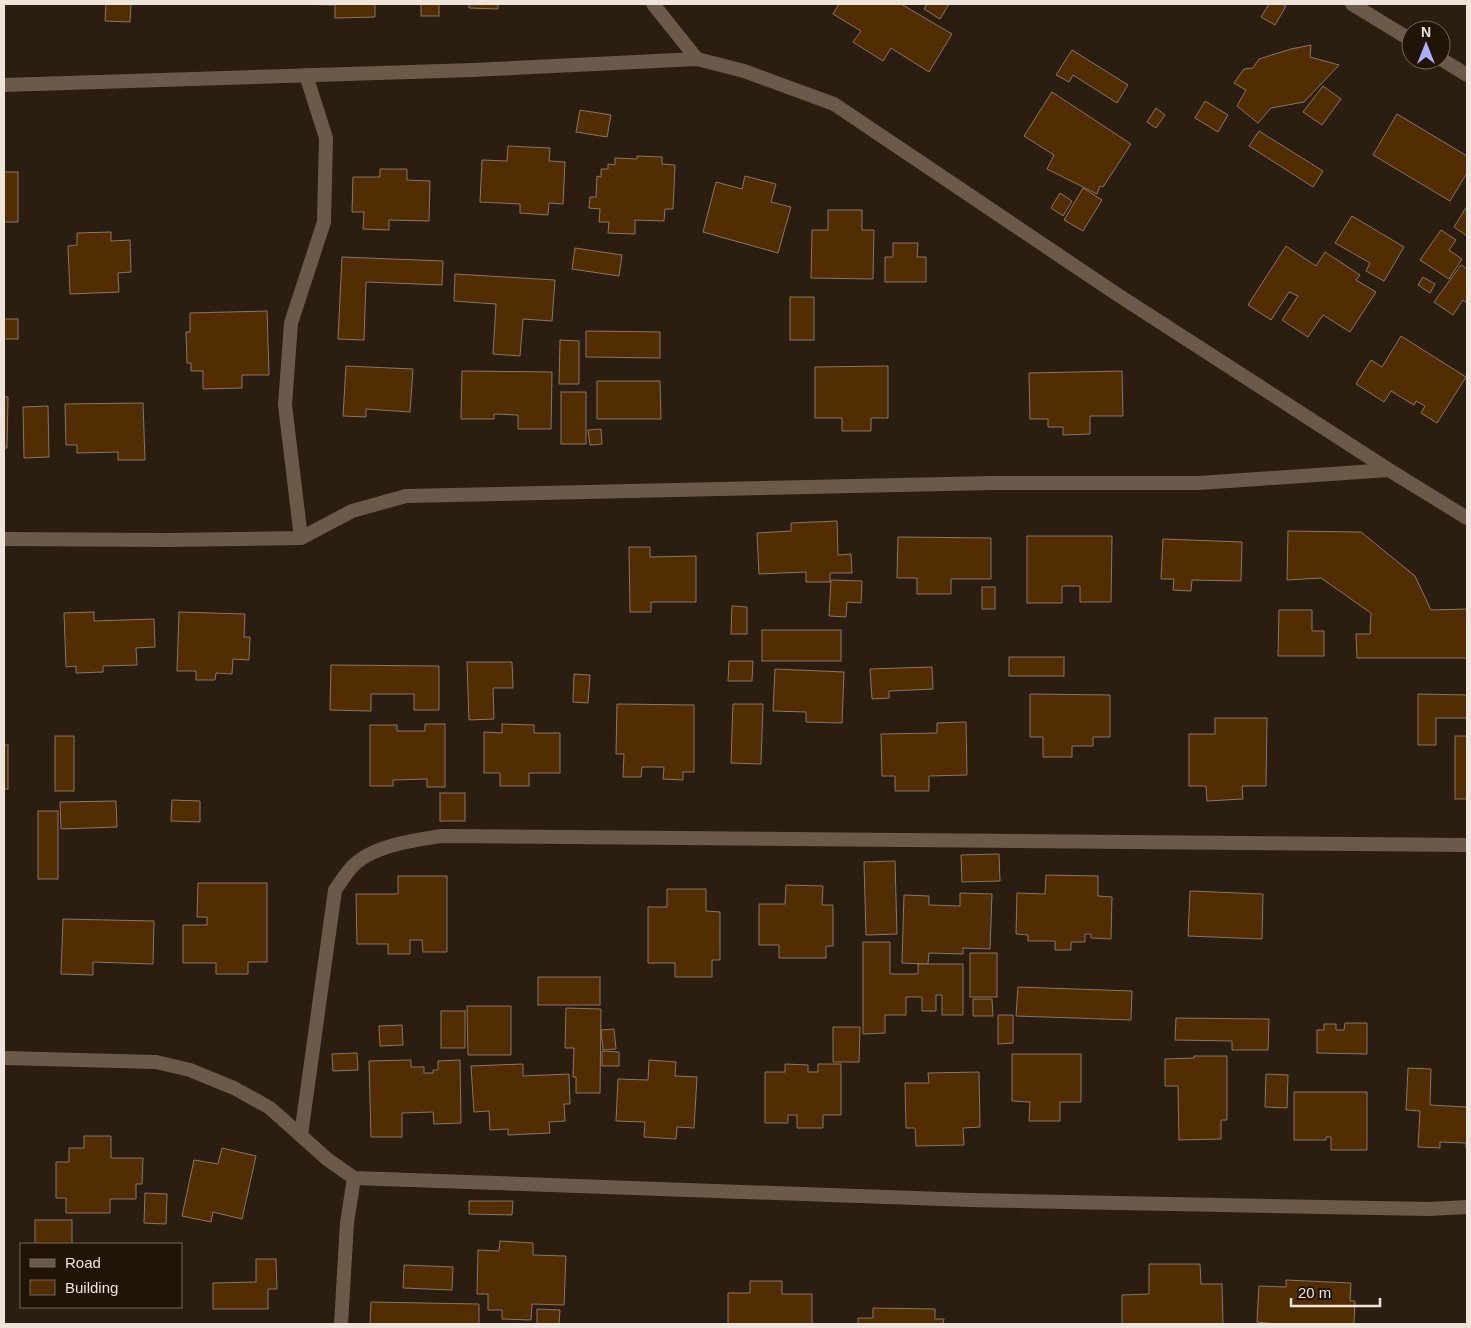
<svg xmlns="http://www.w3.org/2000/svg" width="1471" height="1328" font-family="Arial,sans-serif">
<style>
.building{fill:#522d02;stroke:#887667}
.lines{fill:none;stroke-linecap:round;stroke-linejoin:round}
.minor{stroke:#6b5a4a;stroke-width:14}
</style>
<rect width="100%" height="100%" fill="#2b1d0f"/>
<g class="building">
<polygon points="98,4 150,4 131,4 130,22 105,21 106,4"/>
<polygon points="295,4 375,4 375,17 335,18 335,5"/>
<rect x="421" y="4" width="18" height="12"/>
<polygon points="469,4 498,4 498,9 469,8"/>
<polygon points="839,4 901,4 952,34 929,72 891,48 883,61 853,42 861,31 833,14"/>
<polygon points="927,4 949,4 940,19 924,9"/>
<polygon points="1269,4 1282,4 1286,6 1275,25 1261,17"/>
<polygon points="1311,45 1310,57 1339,65 1304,102 1271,108 1258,123 1237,106 1246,90 1234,83 1244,69 1253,68 1259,59 1291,49"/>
<polygon points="1072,50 1128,85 1117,103 1073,75 1069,82 1056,75"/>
<polygon points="1323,86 1341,99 1322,125 1303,112"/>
<polygon points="1052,92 1131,144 1103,187 1100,186 1097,194 1047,169 1054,155 1024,136"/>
<polygon points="1205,101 1228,115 1218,132 1195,118"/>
<polygon points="1156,108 1165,115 1156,128 1147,122"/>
<polygon points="580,110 611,115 607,137 576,132"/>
<polygon points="1397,114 1467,156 1467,173 1450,201 1373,155"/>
<polygon points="1259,131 1323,171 1313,187 1249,146"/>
<polygon points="508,146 550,148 549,161 565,162 563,204 549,203 548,215 520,213 520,204 480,202 482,160 507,161"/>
<polygon points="637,156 662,157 662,164 675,165 673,209 665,209 664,221 635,220 635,234 608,233 609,222 599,222 600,209 589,208 590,197 596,197 597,176 601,177 601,169 608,169 608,164 615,165 615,158 637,159"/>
<polygon points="380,169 407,169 407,180 430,181 429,221 389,220 389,230 363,229 364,212 352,212 353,177 380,177"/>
<rect x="4" y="172" width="14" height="50"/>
<polygon points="745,176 776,184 771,202 791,207 778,253 703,232 716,182 742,189"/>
<polygon points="1083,188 1102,200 1083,231 1064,220"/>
<polygon points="1060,193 1072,201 1063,216 1051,208"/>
<polygon points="1467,206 1467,236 1454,227"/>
<polygon points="828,210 862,210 862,230 874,230 873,279 811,278 812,230 828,230"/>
<polygon points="1352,216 1404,247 1384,281 1366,271 1370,263 1335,243"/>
<polygon points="1441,230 1456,240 1449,250 1462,259 1449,279 1420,260"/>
<polygon points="111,232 111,241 130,240 131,272 118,273 119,292 70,294 68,246 77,245 77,233"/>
<polygon points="893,243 918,243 917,257 926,257 926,282 885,282 885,257 893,257"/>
<polygon points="1286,246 1316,266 1325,252 1360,275 1356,280 1376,292 1350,332 1323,315 1308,337 1282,320 1298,296 1289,292 1271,320 1248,305"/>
<polygon points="575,248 622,255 619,276 572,269"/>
<polygon points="342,257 443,261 442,285 366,282 364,340 338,339"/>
<polygon points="1461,265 1467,269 1467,303 1463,300 1453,315 1434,302"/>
<polygon points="455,274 555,280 552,321 523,319 520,356 493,354 496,304 454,301"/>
<polygon points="1423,277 1435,284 1430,293 1418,285"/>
<rect x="790" y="297" width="24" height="43"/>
<polygon points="267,311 269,375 242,375 242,388 203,389 203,371 191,371 191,363 187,363 186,332 190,332 190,313"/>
<rect x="4" y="319" width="14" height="20"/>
<polygon points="586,331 660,332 660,358 586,357"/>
<polygon points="1401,336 1466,377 1437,423 1421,413 1425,406 1416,401 1414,405 1391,391 1384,402 1356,384 1371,360 1382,367"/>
<polygon points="560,340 579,341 579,384 559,384"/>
<polygon points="346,366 413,369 410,412 366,409 366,417 343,416"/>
<polygon points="888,366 888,418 871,418 871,431 842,431 842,418 815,418 815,367"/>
<polygon points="462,371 552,372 551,429 518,429 518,415 494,414 494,419 461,419"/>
<polygon points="1122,371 1123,416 1090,416 1090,434 1063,435 1063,427 1048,427 1048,419 1030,419 1029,373"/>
<polygon points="597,381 660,381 661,419 597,419"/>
<rect x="561" y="392" width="25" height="52"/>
<polygon points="4,397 8,397 7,448 4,448"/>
<polygon points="143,403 145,460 118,460 118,452 77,453 77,445 66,445 65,404"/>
<polygon points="48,406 49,457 24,458 23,407"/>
<polygon points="601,429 602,444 590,445 588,430"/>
<polygon points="837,521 838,555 851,554 852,573 830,573 830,582 806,582 806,572 759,574 757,533 791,531 791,523"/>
<polygon points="1288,531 1361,532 1415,576 1431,610 1467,609 1467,658 1357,658 1356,634 1370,634 1371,613 1321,578 1287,580"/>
<polygon points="1027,536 1112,536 1111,602 1080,602 1080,586 1062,586 1062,603 1027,603"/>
<polygon points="898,537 991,538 991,579 951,579 951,594 917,594 917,578 897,578"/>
<polygon points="1163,539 1242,542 1241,581 1192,580 1191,591 1173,590 1174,579 1161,579"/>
<polygon points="629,547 650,547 650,557 696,556 696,602 651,602 651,612 630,612"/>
<polygon points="831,580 862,581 861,603 847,602 846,617 829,616"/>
<rect x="982" y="587" width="13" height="22"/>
<polygon points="732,606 747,607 747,634 731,634"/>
<polygon points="1279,610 1312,610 1312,631 1324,631 1324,656 1278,656"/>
<polygon points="94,612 94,621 154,619 155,647 136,648 137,665 103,666 103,672 76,673 76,666 66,667 64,613"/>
<polygon points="179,612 245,614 244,637 250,637 249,660 233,659 232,674 216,673 215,680 196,680 196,671 177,671"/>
<rect x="762" y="630" width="79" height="31"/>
<rect x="1009" y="657" width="55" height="19"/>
<polygon points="729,661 753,661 752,681 728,681"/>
<polygon points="467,662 512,662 513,688 493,688 494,719 469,720"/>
<polygon points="331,665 439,666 439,710 414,710 414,694 371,694 371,711 330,710"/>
<polygon points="932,667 933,689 889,691 889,698 872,699 870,669"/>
<polygon points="775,669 844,672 842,723 806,722 806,712 773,711"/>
<polygon points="574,674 590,675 588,703 573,702"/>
<polygon points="1030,694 1110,695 1110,737 1093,737 1093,746 1072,746 1072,757 1043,757 1043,737 1030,737"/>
<polygon points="1418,694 1467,695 1467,718 1436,718 1436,745 1418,745"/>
<polygon points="617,704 694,705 694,772 683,772 683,780 663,779 664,767 642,767 641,777 623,777 624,754 616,754"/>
<polygon points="733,704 763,704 761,764 731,763"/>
<polygon points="1215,718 1267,718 1266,786 1242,786 1243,799 1207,801 1206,786 1189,786 1189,734 1215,734"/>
<polygon points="966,722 967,775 929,776 929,791 895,791 895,776 882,776 881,734 937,733 937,723"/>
<polygon points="425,724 445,724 445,787 427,787 427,779 393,780 393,786 370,786 370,725 397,725 397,731 425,731"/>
<polygon points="502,724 534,725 534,733 560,733 560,773 529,773 529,786 500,786 500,773 484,773 484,732 502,733"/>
<rect x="55" y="736" width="19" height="55"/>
<rect x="1455" y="736" width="12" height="63"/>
<rect x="4" y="745" width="4" height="44"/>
<rect x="440" y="793" width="25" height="28"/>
<polygon points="172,800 200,801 200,822 171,821"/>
<polygon points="116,801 117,827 61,829 60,802"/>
<rect x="38" y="811" width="20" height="68"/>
<polygon points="999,854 1000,881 962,882 961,855"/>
<polygon points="895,861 897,934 866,935 864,862"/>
<polygon points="1046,875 1098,876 1098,896 1112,897 1111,939 1091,938 1091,934 1085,934 1085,942 1071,942 1071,950 1055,950 1055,941 1028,941 1028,935 1016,934 1017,893 1045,894"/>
<polygon points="398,876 447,876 447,952 423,952 422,940 410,940 410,954 388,954 388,944 357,944 356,894 398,894"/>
<polygon points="198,883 267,883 267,962 248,962 248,974 216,974 216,963 183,963 183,925 207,925 207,917 197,917"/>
<polygon points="786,885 823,886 822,905 833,905 833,946 826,946 826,958 779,958 779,945 759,945 759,904 785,904"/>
<polygon points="667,889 706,889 706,911 720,912 720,960 712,960 712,977 675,977 675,963 648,963 648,907 667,907"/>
<polygon points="1190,891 1263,894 1262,939 1188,936"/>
<polygon points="960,893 992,894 990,949 963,948 963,954 929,953 928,964 902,963 904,895 929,896 929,905 960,906"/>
<polygon points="63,919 154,921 153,964 93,962 93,975 61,974"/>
<polygon points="863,942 890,942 890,974 918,974 918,964 963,964 963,1015 942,1015 942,995 936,995 936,1011 922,1011 922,997 906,997 906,1015 885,1015 885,1033 863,1034"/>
<rect x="970" y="953" width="27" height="44"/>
<rect x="538" y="977" width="62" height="28"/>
<polygon points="1018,987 1132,991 1131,1020 1016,1016"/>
<polygon points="973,999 992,999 993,1016 973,1016"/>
<polygon points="467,1006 511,1006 511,1055 468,1055"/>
<polygon points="566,1008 601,1009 600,1093 576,1093 576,1077 573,1077 574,1048 565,1048"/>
<rect x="441" y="1011" width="24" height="37"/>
<polygon points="998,1015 1013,1015 1013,1043 998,1044"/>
<polygon points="1176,1018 1269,1019 1268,1050 1232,1050 1232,1041 1175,1040"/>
<polygon points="1345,1023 1367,1023 1367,1054 1317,1053 1317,1030 1324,1030 1324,1024 1336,1024 1336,1030 1344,1030"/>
<polygon points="402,1025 403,1045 380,1046 379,1026"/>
<polygon points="833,1027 860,1027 859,1062 833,1062"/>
<polygon points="614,1029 616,1049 603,1050 601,1030"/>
<polygon points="602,1051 619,1052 619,1066 602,1066"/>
<polygon points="357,1053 358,1070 333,1071 332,1054"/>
<polygon points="1012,1054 1081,1054 1081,1102 1060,1102 1060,1121 1029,1121 1030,1102 1012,1101"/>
<polygon points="1194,1056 1227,1056 1227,1120 1221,1120 1221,1139 1179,1140 1178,1086 1165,1086 1165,1059 1194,1058"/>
<polygon points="411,1060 411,1067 424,1067 424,1073 433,1073 433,1070 438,1070 438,1061 460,1060 461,1123 434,1124 433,1112 402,1113 402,1137 371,1137 369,1061"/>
<polygon points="649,1060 676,1062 675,1076 697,1077 694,1128 677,1127 676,1139 644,1137 645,1122 616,1121 618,1079 648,1080"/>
<polygon points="523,1064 523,1076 569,1074 570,1104 564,1104 565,1121 549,1122 550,1133 508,1135 508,1129 490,1130 489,1111 474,1112 471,1066"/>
<polygon points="785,1064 808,1065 808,1072 818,1072 818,1064 841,1064 841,1115 823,1115 823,1128 797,1128 797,1115 788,1115 788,1123 765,1123 765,1072 785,1072"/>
<polygon points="1408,1068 1431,1069 1430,1105 1467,1107 1467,1148 1466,1148 1466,1143 1440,1142 1440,1148 1418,1147 1420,1111 1406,1110"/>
<polygon points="979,1072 980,1127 963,1128 964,1145 916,1146 915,1128 906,1128 905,1083 929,1083 928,1073"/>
<polygon points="1266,1074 1288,1075 1287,1108 1265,1107"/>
<polygon points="1294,1092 1367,1092 1367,1150 1331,1150 1331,1137 1326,1137 1326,1140 1294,1140"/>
<polygon points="84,1136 111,1136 111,1158 143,1158 142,1184 136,1184 136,1199 110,1199 110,1213 66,1213 66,1198 56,1198 56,1162 69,1162 69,1148 84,1148"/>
<polygon points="222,1148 256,1156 242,1219 213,1212 211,1222 182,1216 194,1160 218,1164"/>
<polygon points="145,1193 167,1194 166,1224 144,1223"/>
<polygon points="469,1201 513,1201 512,1215 469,1214"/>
<rect x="35" y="1220" width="37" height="24"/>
<polygon points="500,1241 533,1243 533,1255 566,1256 564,1305 532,1304 531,1320 502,1319 502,1310 488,1310 488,1294 477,1294 478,1250 499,1251"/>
<polygon points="256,1259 276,1259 277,1289 268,1289 268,1309 213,1309 213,1283 256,1282"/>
<polygon points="1149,1264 1200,1264 1201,1284 1222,1284 1223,1324 1122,1324 1122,1295 1149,1294"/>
<polygon points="404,1265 453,1267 452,1290 403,1288"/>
<polygon points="1286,1280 1351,1283 1350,1301 1355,1301 1354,1324 1278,1324 1257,1322 1259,1286 1286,1287"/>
<polygon points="750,1281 782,1281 782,1294 812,1294 812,1324 728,1324 728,1293 750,1293"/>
<polygon points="371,1302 479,1304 479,1324 370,1324"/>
<polygon points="873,1308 935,1309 935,1319 944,1319 943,1324 858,1324 858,1318 873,1318"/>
<polygon points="537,1309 560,1310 559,1324 537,1324"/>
</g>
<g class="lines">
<g class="minor">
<polyline points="653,4 697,59"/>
<polyline points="1352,4 1411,40"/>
<polyline points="1441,59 1467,75"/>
<polyline points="4,85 473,70 697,59 744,71 834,104 1115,293 1389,470 1467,518"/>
<polyline points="301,538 285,405 291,323 324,222 326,138 306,75"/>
<polyline points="4,539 167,540 301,538 352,511 406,496 991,483 1199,483 1389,470"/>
<polyline points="4,1058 156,1062 190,1070 234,1088 270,1108 327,1159 354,1178 970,1200 1429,1209 1467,1207"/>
<path d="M301,1135L335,890C340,883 345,875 351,868C370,846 414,840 441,836L1467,845"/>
<polyline points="341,1324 347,1223 354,1178"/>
</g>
</g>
<rect width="1471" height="1328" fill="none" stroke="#eee4db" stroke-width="10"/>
<rect x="20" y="1243" width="162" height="65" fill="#211306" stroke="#73675b"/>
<rect x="30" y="1259" width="25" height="8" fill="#6b5a4a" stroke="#73675b"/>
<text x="65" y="1268" font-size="15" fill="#eee4db">Road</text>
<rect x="30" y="1280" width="25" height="15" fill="#522d02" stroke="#73675b"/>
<text x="65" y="1293" font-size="15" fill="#eee4db">Building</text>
<g transform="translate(1426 45)"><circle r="24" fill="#211306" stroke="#73675b"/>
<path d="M0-4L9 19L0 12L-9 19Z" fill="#a9b0fc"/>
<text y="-8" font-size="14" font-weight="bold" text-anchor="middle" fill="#eee4db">N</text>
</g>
<path d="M1291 1298v8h89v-8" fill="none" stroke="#eee4db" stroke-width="2.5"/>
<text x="1298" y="1298" font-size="15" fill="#eee4db" stroke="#211306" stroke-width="4" paint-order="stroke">20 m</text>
</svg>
